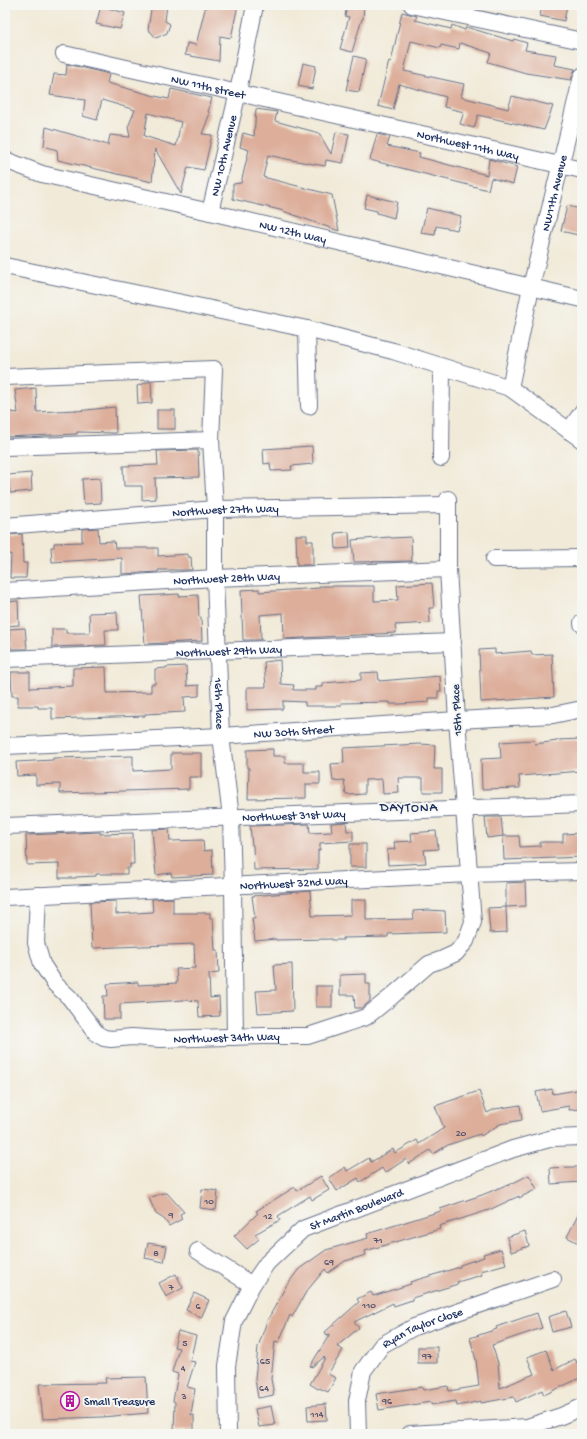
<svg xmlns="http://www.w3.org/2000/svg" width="587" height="1439" font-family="'Gochi Hand',sans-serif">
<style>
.building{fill:#ddaf9b;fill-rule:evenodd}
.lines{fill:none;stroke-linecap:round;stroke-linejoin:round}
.minor-casing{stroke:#667089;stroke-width:18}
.minor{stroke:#fff;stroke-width:16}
.labels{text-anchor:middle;stroke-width:4;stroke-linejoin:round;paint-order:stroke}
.number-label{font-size:10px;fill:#4c4f6d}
.street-label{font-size:12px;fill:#1b2f5e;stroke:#f6f6f2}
.poi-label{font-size:12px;fill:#1b2f5e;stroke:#f6f6f2;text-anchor:start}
.neighbourhood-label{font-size:13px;letter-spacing:1px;fill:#1b2f5e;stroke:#f6f6f2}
</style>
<rect width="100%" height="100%" fill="#f6f6f2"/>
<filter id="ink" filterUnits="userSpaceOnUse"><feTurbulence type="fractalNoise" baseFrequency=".025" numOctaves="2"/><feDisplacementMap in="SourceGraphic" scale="8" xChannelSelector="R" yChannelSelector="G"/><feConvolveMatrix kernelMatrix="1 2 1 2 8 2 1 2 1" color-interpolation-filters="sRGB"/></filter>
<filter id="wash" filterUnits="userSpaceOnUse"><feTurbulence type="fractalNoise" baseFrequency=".012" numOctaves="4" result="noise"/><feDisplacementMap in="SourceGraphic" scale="16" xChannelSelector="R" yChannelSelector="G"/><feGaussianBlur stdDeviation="0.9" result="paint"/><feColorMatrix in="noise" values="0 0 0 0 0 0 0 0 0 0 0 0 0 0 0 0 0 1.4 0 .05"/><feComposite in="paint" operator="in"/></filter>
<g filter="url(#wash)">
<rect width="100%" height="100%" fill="#f1ead8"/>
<g id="blocks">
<g class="building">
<polygon points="154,5 167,5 165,21 170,24 167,33 156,38 151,32 148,30 151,9 153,10"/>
<polygon points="206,5 238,5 231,38 220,36 219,61 185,55 187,43 196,45"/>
<polygon points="347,5 364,5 363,19 362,19 352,52 340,49 349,17 345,16"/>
<polygon points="542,5 567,5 564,21 540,16"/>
<polygon points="101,6 125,13 120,29 96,24"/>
<polygon points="402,12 417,16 415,20 451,29 452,25 465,30 466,27 513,41 514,39 527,43 525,50 556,55 554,65 575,69 571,80 526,73 488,62 491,53 460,43 459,49 441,45 440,48 411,41 404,71 464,84 461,97 508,109 512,96 553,106 544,130 478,115 474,128 460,124 464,112 444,107 446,97 399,84 393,110 378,106 389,61 391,62"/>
<polygon points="354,56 366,59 359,92 346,90"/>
<polygon points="303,63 316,66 312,89 298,86"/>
<path d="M67,64L109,74L107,83L155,96L169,99L171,89L212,98L208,112L210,113L202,134L212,135L204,170L188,167L181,194L155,149L152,182L58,160L57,150L44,146L46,127L108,145L110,135L130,137L128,127L135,110L102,100L97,120L83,116L85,100L50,95L54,74L66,75ZM148,113L181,122L176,146L144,136Z"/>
<polygon points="256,109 277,112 275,121 319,133 331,154 336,132 349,134 343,163 326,160 325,166 291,160 268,155 263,177 332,195 339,231 280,210 233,199 233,184 241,183 249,150 240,147 243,133 254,136"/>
<polygon points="377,134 390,137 387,146 420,153 419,157 487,175 489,159 517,167 513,184 491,178 488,190 370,160"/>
<polygon points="367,195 397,202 394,218 377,213 377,211 364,208"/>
<polygon points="567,206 582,209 582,236 561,231"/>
<polygon points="427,208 461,216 457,230 436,226 435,235 421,233"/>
<polygon points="151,381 152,403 138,404 137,386"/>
<polygon points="36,388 37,412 76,410 76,411 115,407 116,433 77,432 77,434 5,437 5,411 18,413 15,390"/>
<rect x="157" y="410" width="18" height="19"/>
<polygon points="312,446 313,464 291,466 292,470 271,471 270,463 264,464 263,449"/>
<polygon points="198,450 199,477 155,478 156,499 142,500 142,486 124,486 123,466 158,465 157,451"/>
<polygon points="31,473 32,491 10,493 8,475"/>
<polygon points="100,478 101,503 84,504 82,479"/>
<polygon points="98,528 99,542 114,541 115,548 158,548 158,556 188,554 188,557 191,557 192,570 158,570 158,572 122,574 122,558 52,562 51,547 54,547 54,543 82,542 82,529"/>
<polygon points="349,532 350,548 336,549 335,533"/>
<polygon points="22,534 23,563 27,563 26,578 10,578 11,554 5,555 5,535"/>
<polygon points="296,535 307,535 307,541 313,541 313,565 297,565"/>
<polygon points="390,537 391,538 411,537 412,561 354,562 352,540"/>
<polygon points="432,583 434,608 429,608 430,623 395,625 396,633 284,639 283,613 260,615 261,640 243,640 241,590 259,589 259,592 319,588 319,586 374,586 374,601 398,600 397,585"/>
<polygon points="179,594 179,596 198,595 199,617 201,617 202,641 145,644 141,596"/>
<polygon points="18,601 19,625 5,626 5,602"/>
<polygon points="117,612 118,630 105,630 106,645 52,647 52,629 66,629 66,633 90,633 89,613"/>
<polygon points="25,628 27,649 11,649 9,629"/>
<polygon points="495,649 495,654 531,651 532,655 552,654 554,697 481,702 479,650"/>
<polygon points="280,660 281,684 294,685 293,690 316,690 316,687 323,687 323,683 361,680 361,673 378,672 379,681 440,676 441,691 438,691 438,698 429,698 429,702 401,704 390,704 390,702 341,703 341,706 305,706 305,702 283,701 283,709 247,710 247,687 266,687 264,662"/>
<polygon points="186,666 187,686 199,685 199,696 184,697 185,712 145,714 145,716 52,719 52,708 38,708 38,706 18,706 18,696 12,696 11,672 30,672 30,688 73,686 73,668 106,667 107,693 151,692 151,684 155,684 155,669 166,668 166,667"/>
<polygon points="582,739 582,771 519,776 520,788 482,789 481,759 501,758 500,742 534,740 535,744 557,741 557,740"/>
<polygon points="420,744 435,745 434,769 442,769 442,792 423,792 423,778 398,778 399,793 383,794 382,779 365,780 365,794 350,795 349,794 346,794 344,780 333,781 331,764 344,763 343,748"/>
<polygon points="273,749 273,756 285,756 285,763 304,763 304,772 320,772 320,784 306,784 306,798 248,799 249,768 247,768 247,750"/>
<polygon points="171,753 201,753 201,777 189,777 189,789 60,793 60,784 36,785 36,775 17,776 16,762 53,760 53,758 133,756 133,771 171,769"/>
<polygon points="485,817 501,817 503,836 487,838"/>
<polygon points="346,822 347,831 353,831 353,841 320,843 320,850 318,850 318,869 254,870 253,845 252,845 250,826 309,824 310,833 332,832 331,823"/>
<polygon points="169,829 170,841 203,840 204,851 212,850 213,875 172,877 171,873 156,875 152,830"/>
<polygon points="436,831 438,849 424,850 426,863 388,865 387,850 395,849 394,842 412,841 411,833"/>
<polygon points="100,832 100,834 133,833 134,864 130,864 130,868 127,868 127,874 96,874 96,876 76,877 76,878 59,878 59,864 27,865 26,835"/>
<polygon points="582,833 582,857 504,860 503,836 519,836 520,847 540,846 540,842 563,842 563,834"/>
<rect x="350" y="844" width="16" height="23"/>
<polygon points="525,882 526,906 506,907 506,883"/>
<polygon points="310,891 312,916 351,915 351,900 366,900 366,920 414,919 413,911 427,910 445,911 446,932 388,934 388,937 343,938 343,940 332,940 332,939 276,940 276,939 255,941 252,918 255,918 252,896"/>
<polygon points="173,898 173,913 210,913 210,918 213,918 215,950 218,950 219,973 209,974 210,998 219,997 220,1016 199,1017 198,1001 185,1000 120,1004 120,1019 104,1019 103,996 108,996 107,984 138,982 138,985 177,983 176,969 195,968 194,944 92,948 90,902 116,901 116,914 153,912 152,899"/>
<polygon points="506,907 507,932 490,933 488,908"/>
<polygon points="292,964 293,1011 258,1013 256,991 276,990 274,965"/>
<polygon points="366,974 366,984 370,984 370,1001 362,1008 355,1008 354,995 340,995 340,975"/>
<rect x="316" y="986" width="16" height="21"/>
<polygon points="552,1089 553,1094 582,1089 582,1109 569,1110 569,1106 540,1111 536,1092"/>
<polygon points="479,1091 487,1113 495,1109 520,1105 522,1120 500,1124 481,1136 480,1134 448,1145 433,1154 430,1150 409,1164 406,1159 385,1173 382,1168 360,1182 358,1178 337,1191 329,1178 345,1167 347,1171 369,1158 371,1162 393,1149 395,1153 417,1140 419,1144 444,1128 435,1106"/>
<polygon points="569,1167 582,1167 582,1182 551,1184 550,1168"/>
<polygon points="529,1175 537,1189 519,1198 519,1196 489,1210 439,1226 440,1229 365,1251 366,1255 345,1261 328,1273 325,1269 306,1292 292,1317 290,1315 279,1342 275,1341 271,1379 274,1395 258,1398 255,1379 258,1347 267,1321 286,1286 299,1269 326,1250 368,1238 367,1234 441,1211 440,1209 482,1195 506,1185 507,1186"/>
<polygon points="321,1176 329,1190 312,1200 310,1196 278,1216 280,1220 255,1234 259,1239 247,1249 234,1236 258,1213 256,1211 295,1187 297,1191"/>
<polygon points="202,1189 218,1191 216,1210 200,1208"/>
<polygon points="163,1193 167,1193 184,1212 180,1214 182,1219 169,1226 164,1219 156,1214 149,1198"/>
<polygon points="582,1207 582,1245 567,1237"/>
<polygon points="525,1231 529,1246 511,1252 507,1237"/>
<polygon points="148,1243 167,1246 164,1262 145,1258"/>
<polygon points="501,1249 506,1264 481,1271 482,1275 457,1282 458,1284 412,1298 412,1300 394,1306 393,1303 354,1322 359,1328 337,1346 343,1350 328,1374 336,1378 328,1392 319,1388 318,1389 310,1384 325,1358 324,1357 312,1367 310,1366 330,1334 327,1335 325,1332 359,1302 357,1299 371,1292 373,1296 411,1284 410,1282 460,1267 460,1265 484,1257 483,1254"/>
<polygon points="176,1274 183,1288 166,1297 159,1283"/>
<polygon points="194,1293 209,1300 201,1318 186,1310"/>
<polygon points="566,1311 571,1327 552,1332 548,1317"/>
<polygon points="537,1313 542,1328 492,1345 498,1363 500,1388 534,1374 527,1357 546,1350 554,1370 575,1359 582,1371 582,1377 544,1395 542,1390 516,1402 514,1397 481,1403 481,1401 457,1406 456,1401 431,1405 431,1402 379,1410 376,1394 422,1387 423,1390 448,1386 449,1391 479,1386 476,1360 470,1338 497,1329 496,1327"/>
<polygon points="178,1331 196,1336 190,1361 195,1362 187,1387 195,1389 191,1415 194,1415 194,1430 174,1431 175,1402 173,1401 178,1374 172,1372 179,1348 174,1347"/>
<rect x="418" y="1347" width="19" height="16"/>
<polygon points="146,1377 148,1413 102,1417 43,1419 39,1384 106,1383 105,1378"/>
<polygon points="326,1404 327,1420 308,1421 307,1406"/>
<polygon points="271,1406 275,1425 259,1427 255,1409"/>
</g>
</g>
</g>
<g filter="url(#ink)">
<use href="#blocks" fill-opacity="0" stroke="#667089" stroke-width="1"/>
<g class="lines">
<g class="minor-casing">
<g id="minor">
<polyline points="412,5 582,41"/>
<path id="s1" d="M64,54L582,170"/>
<path id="s2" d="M5,160L42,174L210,212L582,299"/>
<path id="s3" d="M210,212L238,92L255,5"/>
<polyline points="5,266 307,329 393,351 510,388 582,440"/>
<polyline points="307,329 309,406"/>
<path id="s4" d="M5,377L214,369L211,440L215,509V578L221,736L231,817L233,887L235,1037"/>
<path id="s5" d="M510,388L531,287L582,76"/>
<polyline points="569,431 582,412"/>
<polyline points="5,447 211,440"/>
<polyline points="441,458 442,367"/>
<path id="s6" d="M5,526L215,509L447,505"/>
<polyline points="494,559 582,558"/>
<path id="s7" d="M5,591L215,578L448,569"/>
<polyline points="582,624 582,623"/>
<path id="s8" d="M5,659L453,642"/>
<path id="s9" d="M5,746L221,736L457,720L553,715L582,709"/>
<path id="s10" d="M5,826L582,804"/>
<path id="s11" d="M38,895L36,943L42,964L55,984L70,998L97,1034L104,1038L111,1039L132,1037L161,1039L263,1036H308L366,1017L391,997L429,964L443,959L456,953L466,941L473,922L457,720L448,569V499"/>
<path id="s12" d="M5,897L468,874L582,871"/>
<polyline points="198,1251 252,1285"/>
<path id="s13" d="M228,1434L227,1366L234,1321L252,1285L267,1263L303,1229L513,1149L553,1138L582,1137"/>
<path id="s14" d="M358,1434L357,1401L363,1371L382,1345L414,1327L553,1279"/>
<polyline points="410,1434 527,1427 561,1416 582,1407"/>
</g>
</g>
<use href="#minor" class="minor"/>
</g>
</g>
<defs>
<g id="building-ring" transform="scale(1)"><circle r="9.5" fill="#f6f6f2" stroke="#b5179e" stroke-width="1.5"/><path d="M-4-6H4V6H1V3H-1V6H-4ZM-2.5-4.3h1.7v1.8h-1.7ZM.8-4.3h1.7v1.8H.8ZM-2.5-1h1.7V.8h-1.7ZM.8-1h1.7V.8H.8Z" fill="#b5179e"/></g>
</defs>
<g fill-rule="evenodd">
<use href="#building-ring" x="70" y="1401"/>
</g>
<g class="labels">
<g class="number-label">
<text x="461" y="1136">20</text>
<text x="209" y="1204">10</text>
<text x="171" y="1218">9</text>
<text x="268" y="1219">12</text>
<text x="378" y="1243">71</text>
<text x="156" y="1256">8</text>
<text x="329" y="1265">69</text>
<text x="171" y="1290">7</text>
<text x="369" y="1308">110</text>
<text x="198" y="1309">6</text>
<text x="185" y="1346">5</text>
<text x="427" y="1359">97</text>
<text x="265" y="1364">65</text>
<text x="183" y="1371">4</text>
<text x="264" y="1391">64</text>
<text x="184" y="1399">3</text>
<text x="387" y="1404">96</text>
<text x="317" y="1417">114</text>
</g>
<g class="street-label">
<text dy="4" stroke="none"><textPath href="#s1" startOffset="148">NW 11th street</textPath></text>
<text dy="4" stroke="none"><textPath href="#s1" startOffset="414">Northwest 11th Way</textPath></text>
<text dy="4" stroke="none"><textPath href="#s3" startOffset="58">NW 10th Avenue</textPath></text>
<text dy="4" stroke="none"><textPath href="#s5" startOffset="200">NW11th Avenue</textPath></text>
<text dy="4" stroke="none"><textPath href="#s2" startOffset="297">NW 12th Way</textPath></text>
<text dy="4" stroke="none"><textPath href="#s6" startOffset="221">Northwest 27th Way</textPath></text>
<text dy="4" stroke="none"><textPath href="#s7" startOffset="222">Northwest 28th Way</textPath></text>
<text dy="4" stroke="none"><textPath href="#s8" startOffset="224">Northwest 29th Way</textPath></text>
<text dy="4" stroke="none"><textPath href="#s4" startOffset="544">16th Place</textPath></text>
<text transform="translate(456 710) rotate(-93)" y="4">15th Place</text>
<text dy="4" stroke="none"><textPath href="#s9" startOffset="289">NW 30th Street</textPath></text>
<text dy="4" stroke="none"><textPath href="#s10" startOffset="289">Northwest 31st Way</textPath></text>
<text dy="4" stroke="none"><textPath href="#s12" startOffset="289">Northwest 32nd Way</textPath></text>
<text dy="4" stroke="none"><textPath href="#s11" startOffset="290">Northwest 34th Way</textPath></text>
<text dy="4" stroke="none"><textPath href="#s13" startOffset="287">St Martin Boulevard</textPath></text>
<text dy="4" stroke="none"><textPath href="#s14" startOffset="140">Ryan Taylor Close</textPath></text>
</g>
<g class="poi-label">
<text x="84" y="1405">Small Treasure</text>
</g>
<g class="neighbourhood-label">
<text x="409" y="811">DAYTONA</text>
</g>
</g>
<rect width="587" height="1439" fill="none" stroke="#f6f6f2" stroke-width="20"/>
</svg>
